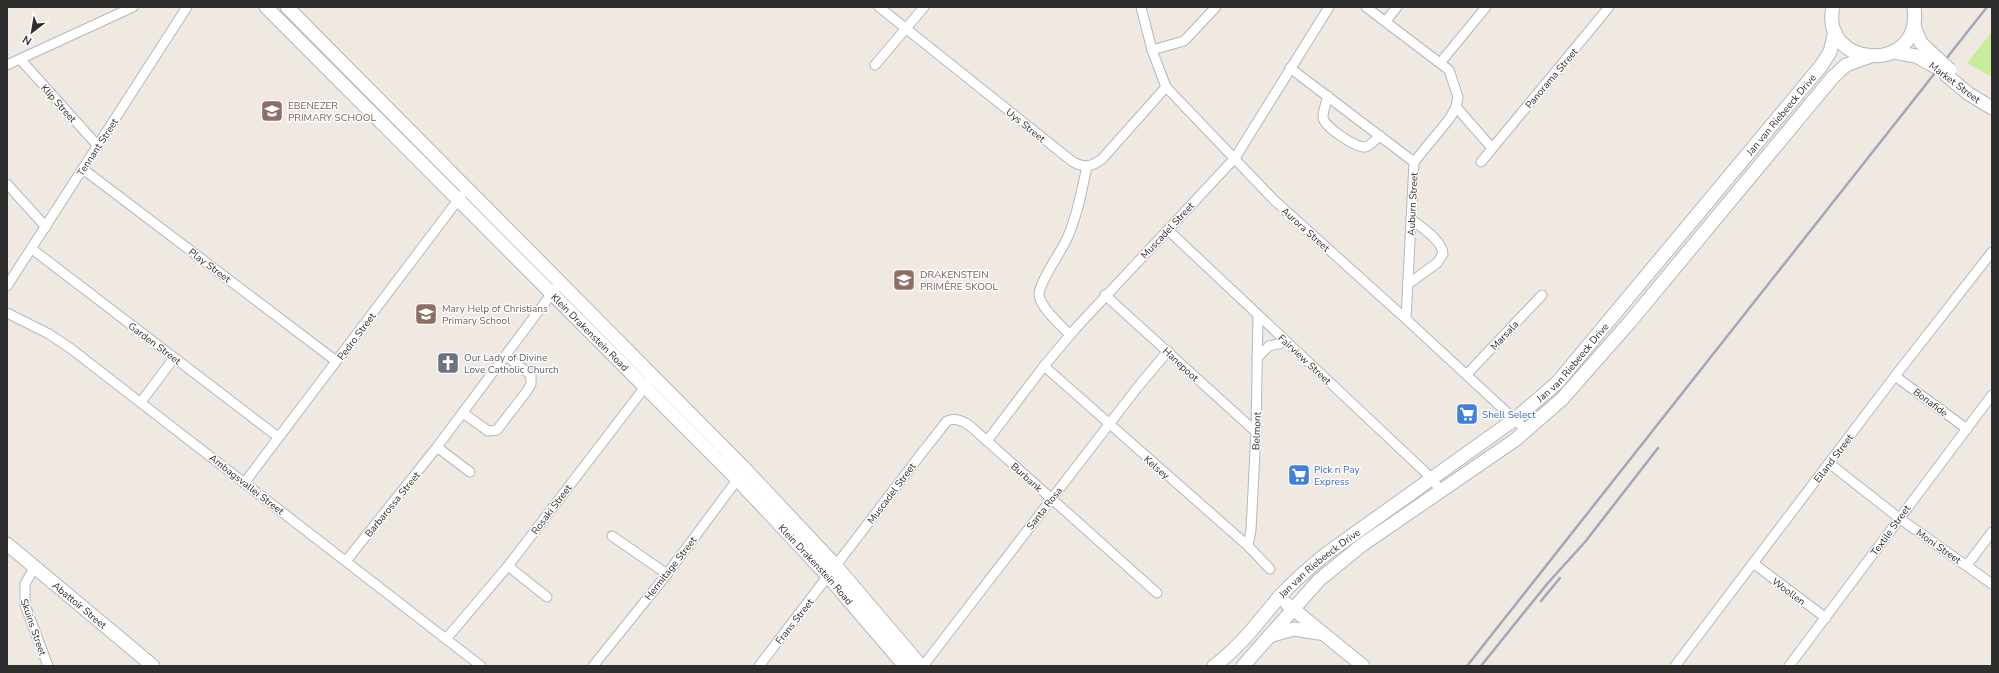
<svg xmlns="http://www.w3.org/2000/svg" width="1999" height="673" font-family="'Nunito Sans',sans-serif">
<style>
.pitch{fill:#c9ec9a}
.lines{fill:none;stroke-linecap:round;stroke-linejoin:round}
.street-casing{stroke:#b4b7c1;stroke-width:11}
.secondary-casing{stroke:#b4b7c1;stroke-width:15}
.street{stroke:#fff;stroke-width:9}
.secondary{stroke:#fff;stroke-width:13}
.rail{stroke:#a3a6b8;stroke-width:2.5}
.secondary-bridge-casing{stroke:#b4b7c1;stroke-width:15;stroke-linecap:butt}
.secondary-bridge{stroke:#fff;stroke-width:13}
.labels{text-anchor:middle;stroke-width:3;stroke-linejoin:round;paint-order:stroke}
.street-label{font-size:10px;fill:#2e2e2e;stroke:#fff}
.education-label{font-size:10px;fill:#785e54;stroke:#fff;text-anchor:start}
.worship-label{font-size:10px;fill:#5b616d;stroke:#fff;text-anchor:start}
.shop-label{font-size:10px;fill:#366cbe;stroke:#fff;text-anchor:start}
</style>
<rect width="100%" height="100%" fill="#efe9e1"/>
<polygon class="pitch" points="1992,32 1992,77 1967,63"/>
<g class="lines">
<g class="street-casing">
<g id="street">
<path d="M879,7L1073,162C1085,168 1091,167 1102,159L1166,87"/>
<polyline points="1141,7 1152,50 1166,87 1274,200 1406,319 1527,431"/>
<polyline points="1366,7 1449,70 1458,97 1456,107 1450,118 1414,162 1406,319"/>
<polyline points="1386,21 1397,7"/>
<polyline points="1152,50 1184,41 1216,7"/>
<polyline points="20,59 98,146"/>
<polyline points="1440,63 1486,7"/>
<polyline points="7,65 133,7"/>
<polyline points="875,65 924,7"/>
<polyline points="1290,68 1414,162"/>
<path d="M1328,96C1326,103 1323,110 1323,118C1325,127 1356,148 1365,147C1370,146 1376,139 1380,136"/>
<polyline points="1456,107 1492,148"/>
<polyline points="1481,162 1609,7"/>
<polyline points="83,169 336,361"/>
<polyline points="7,184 46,227"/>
<polyline points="1168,230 1424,471 1441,490"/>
<polyline points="32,249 278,437"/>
<path d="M1408,284L1437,263L1443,254C1442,240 1422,228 1411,219"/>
<polyline points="7,286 187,7"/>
<polyline points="1105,295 1256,432"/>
<polyline points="7,313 49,334 70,348 481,666"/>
<path d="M1070,335C1062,326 1039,307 1039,294C1040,280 1063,250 1069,234C1078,212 1082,190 1087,166"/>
<polyline points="1257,358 1269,346 1286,342"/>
<polyline points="1044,366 1248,546 1270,569"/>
<polyline points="1467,374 1542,295"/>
<polyline points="1895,376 1967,429"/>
<polyline points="141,402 174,358"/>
<polyline points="463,413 488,431 497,430 527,391 531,384 531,375 506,356"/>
<polyline points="987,441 1044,366 1076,328 1235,158 1329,7"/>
<polyline points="437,447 470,472"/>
<polyline points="1829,463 1899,518 1992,584"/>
<polyline points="245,482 461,196"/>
<polyline points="612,536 667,574"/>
<polyline points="1248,546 1251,530 1256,432 1258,315"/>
<polyline points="346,561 437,447 555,289"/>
<polyline points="1753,563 1826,618"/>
<polyline points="1967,565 1992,532"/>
<polyline points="35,566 25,584 25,605 48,666"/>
<polyline points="508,566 547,597"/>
<polyline points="446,639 508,566 648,383"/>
<polyline points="593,666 667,574 740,476"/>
<path d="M759,666L921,454L947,421C962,414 976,432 987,441L1157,593"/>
<polyline points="923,666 1137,388 1168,351"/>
<polyline points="1675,666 1895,376 1992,252"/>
<polyline points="1789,666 1992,395"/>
</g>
</g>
<g class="secondary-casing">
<g id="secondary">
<path id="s1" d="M266,7L737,479L828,576L905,666"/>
<polyline points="287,7 745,469 836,566 921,666"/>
<path d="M1833,7C1819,68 1924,76 1914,7"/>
<polyline points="1914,26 1921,43 1939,60"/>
<polyline points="1894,52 1916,56 1934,66"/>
<polyline points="1946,75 1969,94 1992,108"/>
<path id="s2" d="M7,544L153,666"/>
<polyline points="1287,604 1363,666"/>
<polyline points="1269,636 1294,629 1319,633"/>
<path id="s3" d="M1214,666C1241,646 1259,621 1280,596C1294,581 1310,567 1326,554L1515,419L1557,383L1821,66L1830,52L1835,32"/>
<polyline points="1243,666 1319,580 1362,545 1515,440 1562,399 1629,323 1833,77 1846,65 1868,57"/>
</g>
</g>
<use href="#street" class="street"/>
<use href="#secondary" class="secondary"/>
<g class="rail">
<polyline points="1541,601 1560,578"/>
<polyline points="1467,666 1987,7"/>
<polyline points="1481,666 1547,584 1585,542 1658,448"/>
</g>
<g class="secondary-bridge-casing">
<polyline id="secondary-bridge" points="1939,60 1950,70"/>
</g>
<use href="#secondary-bridge" class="secondary-bridge"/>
</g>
<defs>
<g id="school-square" transform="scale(1.15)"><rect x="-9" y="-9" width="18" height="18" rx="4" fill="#8d6e63" stroke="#fff"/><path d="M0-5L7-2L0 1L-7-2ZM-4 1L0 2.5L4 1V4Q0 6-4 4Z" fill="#fff"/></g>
<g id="church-square" transform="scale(1.15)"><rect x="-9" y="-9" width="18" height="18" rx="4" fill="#6b7280" stroke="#fff"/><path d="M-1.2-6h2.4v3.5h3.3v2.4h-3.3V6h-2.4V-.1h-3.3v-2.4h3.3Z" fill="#fff"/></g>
<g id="supermarket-square" transform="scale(1.15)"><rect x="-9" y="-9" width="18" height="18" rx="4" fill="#3f7fe0" stroke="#fff"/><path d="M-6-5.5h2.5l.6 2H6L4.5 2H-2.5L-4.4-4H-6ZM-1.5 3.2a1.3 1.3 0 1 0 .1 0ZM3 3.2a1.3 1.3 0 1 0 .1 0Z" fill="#fff"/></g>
</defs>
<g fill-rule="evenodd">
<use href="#school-square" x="272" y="111"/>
<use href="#school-square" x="904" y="280"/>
<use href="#school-square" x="426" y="314"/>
<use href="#church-square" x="448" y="363"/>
<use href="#supermarket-square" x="1467" y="414"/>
<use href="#supermarket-square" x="1299" y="475"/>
</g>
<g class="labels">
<g class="street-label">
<text transform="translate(1551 78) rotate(-50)" y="4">Panorama Street</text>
<text transform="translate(1955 82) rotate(37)" y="4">Market Street</text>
<text transform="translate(59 103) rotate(48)" y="4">Klip Street</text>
<text dy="4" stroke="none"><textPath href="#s3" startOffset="796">Jan van Riebeeck Drive</textPath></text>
<text transform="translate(1026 125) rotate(39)" y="4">Uys Street</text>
<text transform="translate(97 147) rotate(-57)" y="4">Tennant Street</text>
<text transform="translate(1412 204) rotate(-87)" y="4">Auburn Street</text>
<text transform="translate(1306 229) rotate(42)" y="4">Aurora Street</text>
<text transform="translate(1167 230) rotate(-47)" y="4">Muscadel Street</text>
<text transform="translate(210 265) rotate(37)" y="4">Play Street</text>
<text dy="4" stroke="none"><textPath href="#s1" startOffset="459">Klein Drakenstein Road</textPath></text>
<text transform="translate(1504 335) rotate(-47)" y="4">Marsala</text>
<text transform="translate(356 336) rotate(-53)" y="4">Pedro Street</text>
<text transform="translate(155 343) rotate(37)" y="4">Garden Street</text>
<text transform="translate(1305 359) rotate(43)" y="4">Fairview Street</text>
<text dy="4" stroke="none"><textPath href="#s3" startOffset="472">Jan van Riebeeck Drive</textPath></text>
<text transform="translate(1181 364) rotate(43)" y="4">Hanepoot</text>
<text transform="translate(1931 402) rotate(37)" y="4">Bonafide</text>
<text transform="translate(1256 431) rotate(-88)" y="4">Belmont</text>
<text transform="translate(1833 458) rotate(-53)" y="4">Eiland Street</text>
<text transform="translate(1157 467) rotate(41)" y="4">Kelsey</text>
<text transform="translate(1027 477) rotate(42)" y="4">Burbank</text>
<text transform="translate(247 484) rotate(38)" y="4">Ambagsvallei Street</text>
<text transform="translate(891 493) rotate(-53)" y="4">Muscadel Street</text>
<text transform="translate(392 504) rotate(-51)" y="4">Barbarossa Street</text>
<text transform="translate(1044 508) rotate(-52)" y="4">Santa Rosa</text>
<text transform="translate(551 509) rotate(-53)" y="4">Rosaki Street</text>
<text transform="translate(1890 530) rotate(-54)" y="4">Textile Street</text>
<text transform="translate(1939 546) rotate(35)" y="4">Moni Street</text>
<text dy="4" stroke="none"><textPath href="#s1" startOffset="783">Klein Drakenstein Road</textPath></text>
<text dy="4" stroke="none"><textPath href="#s3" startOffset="148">Jan van Riebeeck Drive</textPath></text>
<text transform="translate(670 568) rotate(-52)" y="4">Hermitage Street</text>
<text transform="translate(1789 591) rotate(37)" y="4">Woollen</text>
<text dy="4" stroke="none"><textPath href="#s2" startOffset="95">Abattoir Street</textPath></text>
<text transform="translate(794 621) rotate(-52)" y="4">Frans Street</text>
<text transform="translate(34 627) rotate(71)" y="4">Skuins Street</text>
</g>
<g class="education-label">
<text x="288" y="109">EBENEZER<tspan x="288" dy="12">PRIMARY SCHOOL</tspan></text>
<text x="920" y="278">DRAKENSTEIN<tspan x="920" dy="12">PRIMÊRE SKOOL</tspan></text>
<text x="442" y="312">Mary Help of Christians<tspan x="442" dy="12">Primary School</tspan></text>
</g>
<g class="worship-label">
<text x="464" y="361">Our Lady of Divine<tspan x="464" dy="12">Love Catholic Church</tspan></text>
</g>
<g class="shop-label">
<text x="1482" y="418">Shell Select</text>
<text x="1314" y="473">Pick n Pay<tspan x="1314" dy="12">Express</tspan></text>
</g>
</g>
<rect width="1999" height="673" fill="none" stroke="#2e2e2e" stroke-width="16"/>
<g transform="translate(32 32) rotate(211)" stroke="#ffffff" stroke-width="3" paint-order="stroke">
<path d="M0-3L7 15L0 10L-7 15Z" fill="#2e2e2e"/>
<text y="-6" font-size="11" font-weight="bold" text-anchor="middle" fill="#2e2e2e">N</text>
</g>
</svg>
